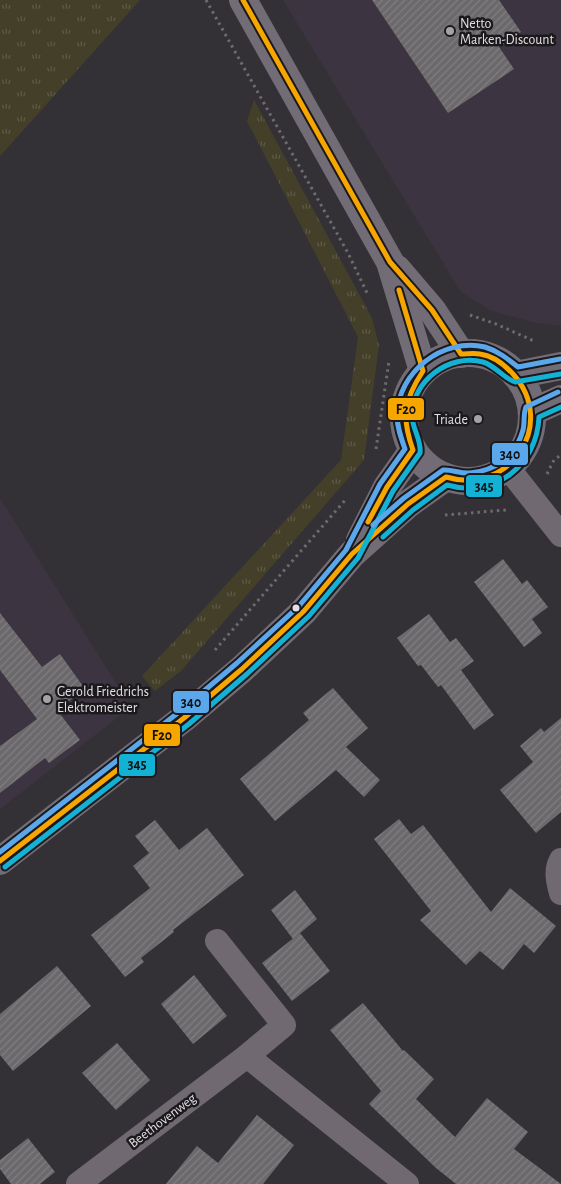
<svg xmlns="http://www.w3.org/2000/svg" width="561" height="1184" font-family="'Alegreya Sans',sans-serif">
<style>
.built{fill:#3c3440}
.grass{fill:url(#grass-tufts)}
.building{fill:url(#building-hatch)}
.lines{fill:none;stroke-linecap:round;stroke-linejoin:round}
.path{stroke:#6e6a70;stroke-width:3;stroke-dasharray:2.5 4;stroke-linecap:butt}
.street{stroke:#706972;stroke-width:24}
.secondary{stroke:#726c76;stroke-width:28}
.bus-1-casing{stroke:#1b191c;stroke-width:9}
.bus-2-casing{stroke:#1b191c;stroke-width:9}
.bus-3-casing{stroke:#1b191c;stroke-width:9}
.bus-1{stroke:#f7a600;stroke-width:5}
.bus-2{stroke:#13b2d5;stroke-width:5}
.bus-3{stroke:#5aa8eb;stroke-width:5}
.poi-dot{fill:#a5a2a7;stroke:#1b191c;stroke-width:2}
.bus-dot{fill:#e2dfe4;stroke:#1b191c;stroke-width:2}
.labels{text-anchor:middle;stroke-width:5;stroke-linejoin:round;paint-order:stroke}
.poi-label{font-size:14px;fill:#e2dfe4;stroke:#1b191c;text-anchor:start}
.street-label{font-size:14px;fill:#e2dfe4;stroke:#1b191c}
.line-badge{stroke:#1b191c;stroke-width:2}
.pale-badge-label{font-size:14px;text-anchor:middle;font-weight:bold;fill:#111}
</style>
<defs>
<pattern id="grass-tufts" width="24" height="20" patternUnits="userSpaceOnUse" patternTransform="scale(1.25)"><rect width="24" height="20" fill="#433f28"/><path d="M3 7l-1-3M5 7V3M7 7l1-3M15 17l-1-3M17 17v-4M19 17l1-3" fill="none" stroke="#5e5a47"/></pattern>
<pattern id="building-hatch" width="6" height="6" patternUnits="userSpaceOnUse" patternTransform="scale(1.25)"><rect width="6" height="6" fill="#6b696c"/><path d="M-1 1l2-2M0 6l6-6M5 7l2-2" fill="none" stroke="#807e81"/></pattern>
</defs>
<rect width="100%" height="100%" fill="#343136"/>
<g class="built">
<polygon points="283,0 561,0 561,326 536,323 492,311 461,292"/>
<polygon points="0,498 131,707 0,809"/>
</g>
<g class="grass">
<polygon points="0,0 140,0 0,156"/>
<polygon points="254,100 372,318 379,345 364,460 181,671 155,691 142,676 341,460 358,337 247,121"/>
</g>
<g class="building">
<polygon points="372,0 499,0 521,32 499,47 514,69 448,113"/>
<polygon points="503,559 522,584 527,580 548,607 532,619 542,633 524,647 474,582"/>
<polygon points="0,613 42,667 60,654 85,689 57,710 80,740 49,763 45,758 0,793 0,746 37,719 0,670"/>
<polygon points="429,614 450,642 456,638 474,661 461,670 494,715 474,730 441,685 438,687 421,665 418,666 397,638"/>
<polygon points="333,688 368,728 346,747 380,780 364,797 336,770 275,821 240,779 309,720 303,713"/>
<polygon points="561,718 561,812 536,833 500,790 533,762 520,746 541,728 544,732"/>
<polygon points="399,819 411,834 423,825 491,912 510,888 556,926 534,953 524,944 503,970 480,951 466,965 432,932 420,920 431,911 374,839"/>
<polygon points="155,820 179,850 207,828 244,875 173,930 174,932 141,958 144,962 125,977 91,935 150,888 133,866 149,853 135,836"/>
<polygon points="295,890 317,919 293,939 271,910"/>
<polygon points="300,933 330,971 292,1001 262,963"/>
<polygon points="57,966 91,1006 13,1071 0,1055 0,1014"/>
<polygon points="194,975 227,1016 193,1044 161,1004"/>
<polygon points="363,1003 403,1051 404,1050 434,1079 416,1099 455,1137 487,1098 528,1132 514,1149 561,1184 456,1184 436,1168 369,1104 381,1091 330,1030"/>
<polygon points="117,1043 150,1080 116,1110 82,1073"/>
<polygon points="257,1115 294,1145 263,1184 166,1184 197,1146 218,1163"/>
<polygon points="28,1138 55,1172 40,1184 11,1184 0,1169 0,1160"/>
</g>
<g class="lines">
<g class="path">
<polyline points="206,0 348,253 368,295"/>
<polyline points="470,315 496,324 534,341"/>
<polyline points="376,449 389,361"/>
<polyline points="547,474 554,460 561,455"/>
<polyline points="445,515 506,510"/>
<polyline points="215,650 347,498"/>
</g>
<g class="street">
<polyline points="508,468 561,535"/>
<path d="M561,860C555,870 558,882 561,893"/>
<polyline points="217,941 284,1025 247,1056"/>
<polyline points="78,1184 247,1056 407,1184"/>
</g>
<g class="secondary">
<polyline points="243,0 390,262 423,371"/>
<polyline points="397,269 432,310 461,354"/>
<circle cx="468" cy="417" r="64"/>
<polyline points="516,375 561,366"/>
<polyline points="532,412 561,399"/>
<polyline points="360,540 387,487 413,450"/>
<polyline points="0,861 184,718 242,669 304,611 352,554 408,504 446,477"/>
</g>
<g class="bus-1-casing">
<g id="bus-1">
<path d="M368,522L387,487L413,450C401,417 404,400 423,371L399,290"/>
<path d="M0,861L184,718L242,669L304,611L352,554L408,504L446,477C510,496 558,424 513,374C504,364 494,356 480,354C474,353 467,354 461,354L432,310L390,262L243,0"/>
</g>
</g>
<g class="bus-2-casing">
<g id="bus-2">
<path d="M383,537L413,510L447,485C495,499 537,465 539,417L561,407"/>
<path d="M5,867L189,724L247,674L309,616L358,558L393,491L420,453C422,441 412,428 412,416C412,381 449,353 483,362C496,366 503,378 515,382L561,374"/>
</g>
</g>
<g class="bus-3-casing">
<g id="bus-3">
<path d="M373,525L404,498L443,470C452,469 460,474 470,473C495,471 516,456 523,430C525,422 523,414 526,407L558,392"/>
<path d="M0,852L179,712L237,663L299,606L346,550L380,484L405,449C401,438 397,427 397,415C398,372 443,337 485,347C498,351 508,359 518,367L560,359"/>
</g>
</g>
<use href="#bus-1" class="bus-1"/>
<use href="#bus-2" class="bus-2"/>
<use href="#bus-3" class="bus-3"/>
</g>
<g class="poi-dot">
<circle cx="450" cy="31" r="5"/>
<circle cx="478" cy="419" r="5"/>
<circle cx="47" cy="699" r="5"/>
</g>
<circle class="bus-dot" cx="296" cy="608" r="4.5"/>
<g class="labels">
<g class="poi-label">
<text x="460" y="28">Netto<tspan x="460" dy="16">Marken-Discount</tspan></text>
<text x="468" y="424" text-anchor="end">Triade</text>
<text x="57" y="696">Gerold Friedrichs<tspan x="57" dy="16">Elektromeister</tspan></text>
</g>
<g class="street-label">
<text transform="translate(162 1120) rotate(-37)" y="5">Beethovenweg</text>
</g>
</g>
<g class="line-badge">
<rect x="387" y="397" width="38" height="24" rx="5" fill="#f7a600"/>
<rect x="491" y="442" width="38" height="24" rx="5" fill="#5aa8eb"/>
<rect x="465" y="474" width="38" height="24" rx="5" fill="#13b2d5"/>
<rect x="172" y="690" width="38" height="24" rx="5" fill="#5aa8eb"/>
<rect x="143" y="723" width="38" height="24" rx="5" fill="#f7a600"/>
<rect x="118" y="753" width="38" height="24" rx="5" fill="#13b2d5"/>
</g>
<g class="pale-badge-label">
<text x="406" y="414">F20</text>
<text x="510" y="459">340</text>
<text x="484" y="491">345</text>
<text x="191" y="707">340</text>
<text x="162" y="740">F20</text>
<text x="137" y="769">345</text>
</g>
</svg>
